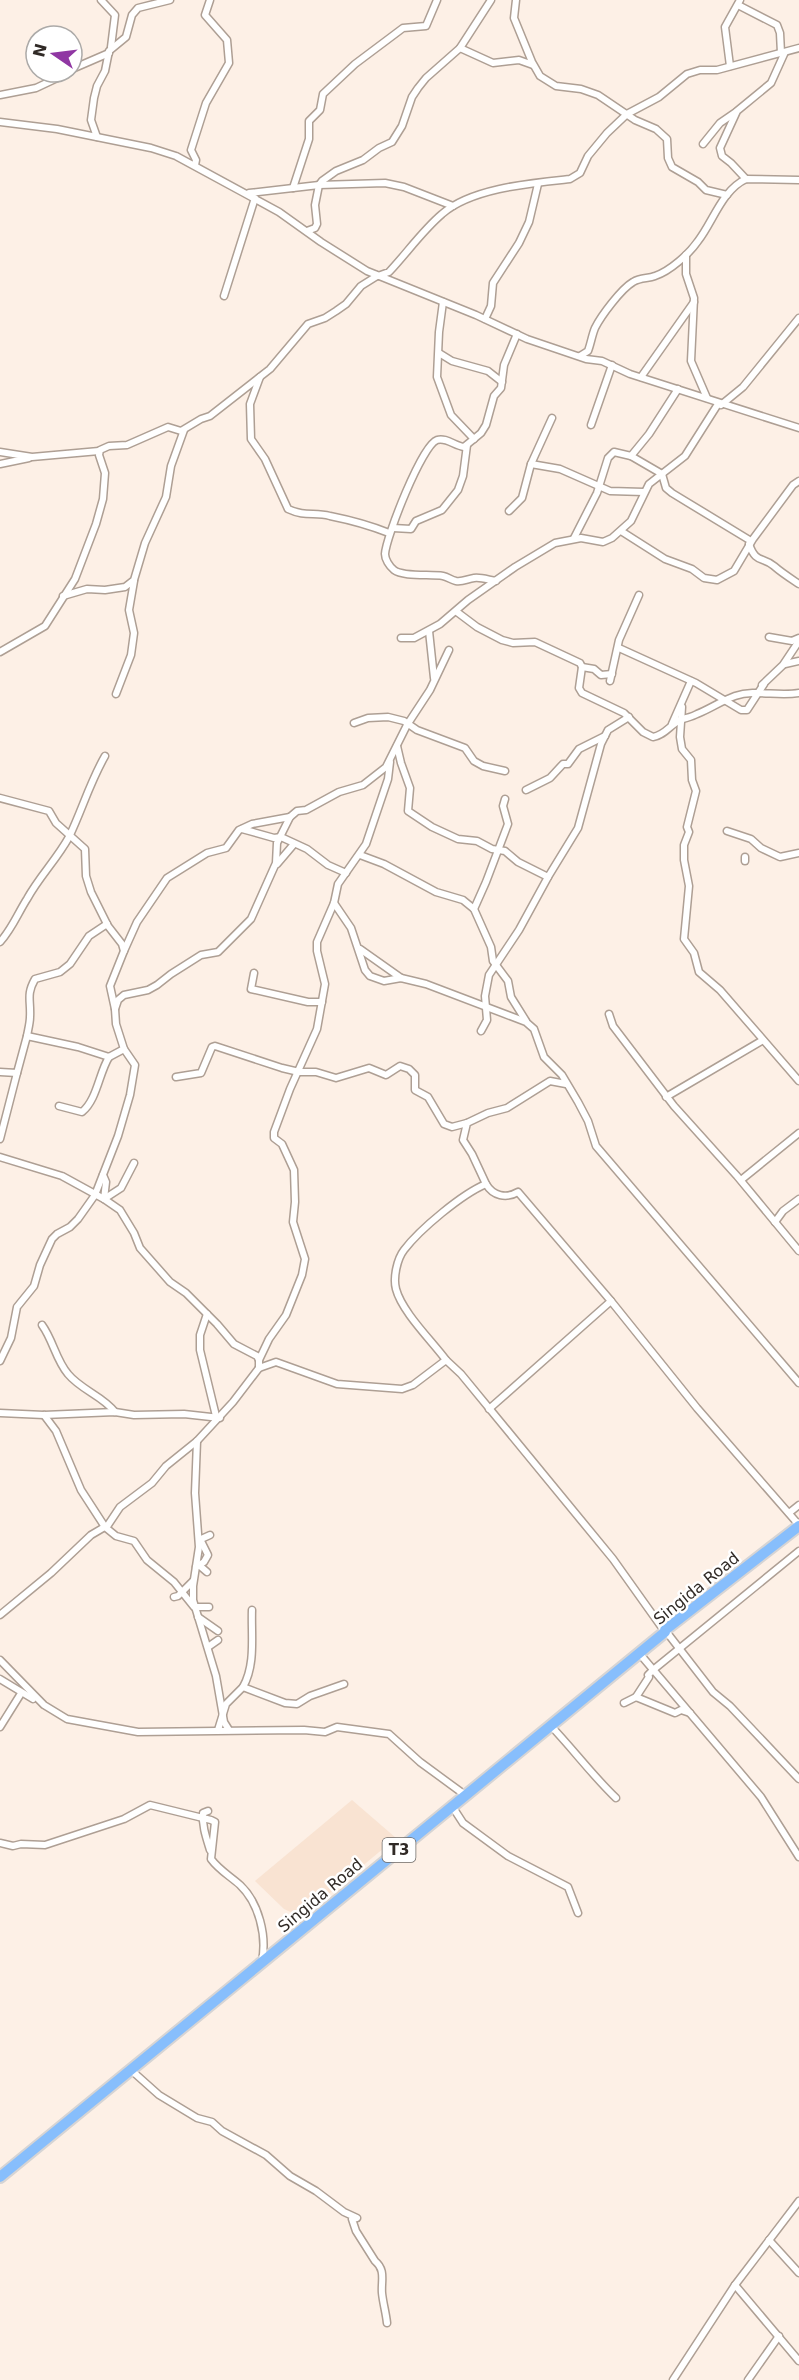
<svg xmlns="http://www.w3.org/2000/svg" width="799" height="2380" font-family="'DejaVu Sans',sans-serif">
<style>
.built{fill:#f9e3d2}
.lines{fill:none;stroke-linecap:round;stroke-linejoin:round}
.minor-casing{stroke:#ae9f94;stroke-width:9}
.trunk-casing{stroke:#d6d4d4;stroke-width:14}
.minor{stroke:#fff;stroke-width:6}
.trunk{stroke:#87befc;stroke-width:10}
.labels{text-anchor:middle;stroke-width:5;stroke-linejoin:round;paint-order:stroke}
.shield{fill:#fff;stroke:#6e6a67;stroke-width:1.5}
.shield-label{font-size:15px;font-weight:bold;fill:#302a26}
.street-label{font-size:16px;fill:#302a26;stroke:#fff}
</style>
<rect width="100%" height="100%" fill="#fdf0e6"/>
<polygon class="built" points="352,1800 396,1838 301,1917 284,1909 255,1881"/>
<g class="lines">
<g class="minor-casing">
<g id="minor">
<polyline points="101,0 115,15 111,47"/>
<polyline points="516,0 514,18 532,62 540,76 556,86 581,89 598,95 635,120 656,129 667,139 668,158 672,167 698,182 706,190 727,195"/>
<polyline points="738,5 777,25 780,33 781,53"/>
<polyline points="460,48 493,63 519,60 533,65"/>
<polyline points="730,66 725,27 740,0"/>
<polyline points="72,69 109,53"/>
<polyline points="0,95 36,88 70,72"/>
<polyline points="0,122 57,129 151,148 176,156 279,212 321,242 367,271 476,315 527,339 586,359 602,361 630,374 799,428"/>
<polyline points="97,137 91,120 94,98 97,86 105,71 109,51 126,37 132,15 138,8 170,0"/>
<polyline points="703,144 720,123 736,112"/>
<polyline points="195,165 196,160 191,150 206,103 229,63 227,40 205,15 210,0"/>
<polyline points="746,179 731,163 722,156 720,148 737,111 771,83 785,52"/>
<polyline points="293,188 309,139 309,121 320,110 323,94 355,64 403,28 426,26 437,0"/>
<polyline points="249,193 319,185 385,183 404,187 453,206"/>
<polyline points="307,231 315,228 317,224 315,205 319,185 322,181 336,171 363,160 379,148 392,142 402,126 412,97 418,88 426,78 460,48 491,0"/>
<polyline points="686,255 686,274 694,298 691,361 707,398"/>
<path d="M378,276L389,272C407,253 422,231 442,214C471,188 532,183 570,179L580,173L588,156L607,133L627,114L659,97L687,74L700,70H717L799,48"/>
<polyline points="224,296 255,198"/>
<polyline points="443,302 439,332 437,377 451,415 474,439"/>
<polyline points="485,319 491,306 493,283 519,243 529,222 538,184"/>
<polyline points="439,353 452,361 488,371 502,382"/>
<path d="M580,356L588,351C591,343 592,335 595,328C601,316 621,289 633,282C641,277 648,279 655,276C670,271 689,254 698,241C713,222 722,190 746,179L799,180"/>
<path d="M260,377L250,404L251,439L265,459L288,509C305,517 314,512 330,516C350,520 369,525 389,533"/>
<polyline points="641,377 694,302"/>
<polyline points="721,405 743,387 799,318"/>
<polyline points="591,425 612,365"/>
<polyline points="0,452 32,457 99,451"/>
<polyline points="631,456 649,434 678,389"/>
<polyline points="0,464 29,458"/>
<polyline points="531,464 560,469 610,491 644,492"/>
<polyline points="509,511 522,498 531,464 552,418"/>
<polyline points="393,528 411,529 416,521 442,510 458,490 463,476 467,445"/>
<polyline points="621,531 665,559 692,569 704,578 717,580 734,571 753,539 793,485 799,481"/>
<polyline points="574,538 597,493 608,458 614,452 631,456 662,474 666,488 672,493 751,541"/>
<path d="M749,544C756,564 762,556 774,566C782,573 790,578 799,584"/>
<path d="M496,581C489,580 481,577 474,578C467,579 463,582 456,581C451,580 448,577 443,576C430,574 403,577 394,570C389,566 385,559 385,554C386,537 422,445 437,440C446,437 455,446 464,447L481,433L486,425L494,396L501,388L504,365L517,334"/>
<polyline points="63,596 87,589 105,590 125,587 134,580 145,543 166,497 171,466 184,430"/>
<path d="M457,612L477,627L502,640L513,643L535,642L580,663L582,667L579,688L582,693L624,713L643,732L653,737C665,735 670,725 680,720C685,718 692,717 697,714C710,709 721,701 735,696C756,689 777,697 799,693"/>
<polyline points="429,631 434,678"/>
<polyline points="769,637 792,641 799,638"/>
<polyline points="401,638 414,638 440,624 468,600 515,567 555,543 581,538 603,542 612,538 631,521 649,484 685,456 718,404"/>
<polyline points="619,648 696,683 741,710 747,710 764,684"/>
<polyline points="0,652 45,626 75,579 96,524 103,499 105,473 99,455 100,450 109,446 127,445 168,427 181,431 201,419 210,416 270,369 308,324 325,318 336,311 346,304 361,286 377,276 376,275"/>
<polyline points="785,664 799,661"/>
<polyline points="582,667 594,669 601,675 612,674"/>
<polyline points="610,681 619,640 639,595"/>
<polyline points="762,685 783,665 799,641"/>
<polyline points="116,694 131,655 134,633 129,610 134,581"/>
<polyline points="682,707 680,737 682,749 691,760 692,780 696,791 687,827 689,832 684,845 684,860 689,886 684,939 694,953 699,972 720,990 799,1081"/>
<polyline points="354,723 368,718 388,717 404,721 417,730 465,748 474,761 483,766 505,771"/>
<polyline points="672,724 691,681"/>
<polyline points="397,746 401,763 410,788 408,811 432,827 458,839 477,841 492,849 505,851 518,862 548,877 519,930 489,975 485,996 487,1020 481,1031"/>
<polyline points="526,790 550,778 563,764 568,764 579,749 605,736"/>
<polyline points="0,798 49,811 56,823 85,849 86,876 91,892 108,926 122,944 124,951 110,986 115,1009"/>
<polyline points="242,829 274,838 281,837 307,849 328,865 346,873"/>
<polyline points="727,831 751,839 761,848 780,857 799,853"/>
<polyline points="360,855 384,864 436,892 463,900 474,909 491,947 493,961 508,981 511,997 526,1021"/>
<polyline points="745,857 745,861"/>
<polyline points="277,864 294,844"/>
<polyline points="548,877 578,828 601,744 608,730 629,717"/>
<polyline points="334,903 351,928 365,970 370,976 384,981 401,978 426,984 526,1022 534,1029 544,1057 562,1075 578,1102 588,1121 596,1146 799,1383"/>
<polyline points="474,909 486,882 508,824 503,806 505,799"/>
<path d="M0,942C12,929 18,913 27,899C39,877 57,859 69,837C82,810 90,782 105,756"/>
<polyline points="360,949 401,978"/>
<polyline points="124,951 137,922 167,878 207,853 226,848 239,830 252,824 290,817"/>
<polyline points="254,973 251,989 308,1002 322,1002"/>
<polyline points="609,1014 613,1026 674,1106 737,1176 799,1251"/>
<path d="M27,1036C28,1030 30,1023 30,1017C31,1000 26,995 35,979L60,972L70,964L89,936L107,924"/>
<polyline points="0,1072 17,1073 27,1036 78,1047 109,1057 124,1049"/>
<polyline points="176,1077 201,1073 212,1047 215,1046 282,1068 299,1072 316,1072 336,1078 369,1068 386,1075 400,1066 409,1069 415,1075 415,1090 428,1097 444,1124 452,1127 467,1123"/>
<polyline points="666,1097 763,1040"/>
<path d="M59,1106L82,1112C97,1100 99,1073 109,1057"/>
<polyline points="0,1139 17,1073"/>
<polyline points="0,1157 62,1176 104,1199 121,1188 134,1163"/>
<polyline points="103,1175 106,1182 104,1199 120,1210 134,1233 140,1248 170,1282 186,1293 217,1324 234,1344 257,1356 259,1360"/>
<polyline points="741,1180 799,1133"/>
<polyline points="486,1184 472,1154 463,1140 467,1123 488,1113 507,1108 550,1081 566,1084"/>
<polyline points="775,1222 783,1211 799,1199"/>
<polyline points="207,1314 200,1335 200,1350 216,1416"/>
<path d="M42,1325C53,1340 56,1360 68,1374C81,1390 103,1396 115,1412"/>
<path d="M446,1360C432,1341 402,1312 396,1289C393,1278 397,1259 404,1250C420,1229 462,1194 486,1184C493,1196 506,1199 518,1192L611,1301L697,1408L799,1525"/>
<polyline points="0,1361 11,1338 17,1307 34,1286 40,1265 52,1239 57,1234 70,1227 78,1219 95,1195 118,1136 130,1095 135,1065 124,1049 116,1024 115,1009 118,1000 124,995 148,990 157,985 171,974 201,955 218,952 251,919 276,863 277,843 290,817 297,811 306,810 339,792 363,785 386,767 407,725 430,690 449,650"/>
<polyline points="259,1368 259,1360 269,1339 286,1315 302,1275 305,1259 293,1222 295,1202 294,1170 282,1144 274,1138 274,1132 290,1089 317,1029 325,984 317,951 317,942 334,903 338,884 366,844 388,779 390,762"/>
<polyline points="489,1409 611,1301"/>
<polyline points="0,1413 44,1415 115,1412 134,1415 184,1414 220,1418"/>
<polyline points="44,1415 56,1431 81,1490 105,1527 116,1536 134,1541 147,1560 174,1582 194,1607 209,1607"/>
<polyline points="197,1441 195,1493 199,1547 193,1586 193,1600 216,1676 224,1722 229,1730"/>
<polyline points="789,1513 799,1505"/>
<polyline points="199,1540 210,1535"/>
<polyline points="200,1566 207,1572"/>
<polyline points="196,1567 204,1562 208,1555 201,1541"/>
<polyline points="174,1597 178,1596 193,1581"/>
<polyline points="0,1615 51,1573 91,1535 108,1525 120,1507 152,1483 166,1466 197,1441 233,1402 259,1368 276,1362 337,1384 402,1389 413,1385 446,1360 461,1374 613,1559 665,1632"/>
<polyline points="198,1617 218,1631"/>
<polyline points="665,1630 713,1692 730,1706 799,1779"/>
<polyline points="208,1647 218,1640"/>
<polyline points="639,1653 761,1797 799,1857"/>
<polyline points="0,1660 44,1705 67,1719 138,1732 304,1730 325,1732 337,1727 389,1734 420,1762 465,1795"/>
<polyline points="0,1679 33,1699"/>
<path d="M243,1687C256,1664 251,1635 252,1610"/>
<polyline points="636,1697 649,1677 648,1675 653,1670 799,1551"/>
<polyline points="624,1703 636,1697 675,1713 681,1710 690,1713"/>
<path d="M550,1725C573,1749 592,1775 616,1798"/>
<polyline points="0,1727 20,1695"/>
<polyline points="218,1730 226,1704 243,1687 285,1703 297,1704 310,1696 344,1684"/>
<polyline points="452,1806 463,1823 508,1856 568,1887 578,1913"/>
<path d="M208,1811L203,1813C202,1826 206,1837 210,1850"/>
<path d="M0,1843L13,1846L21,1844L45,1845L124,1819L150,1805L211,1820L215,1822L211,1859C219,1870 230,1876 240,1885C259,1903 267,1936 262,1961"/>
<path d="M131,2070L159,2095L197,2118L212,2122L222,2131L266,2155L290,2176L316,2191L344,2212L357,2218L352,2219L356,2231L375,2261C386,2270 381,2281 382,2293C383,2303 386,2313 387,2323"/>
<polyline points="769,2240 799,2273"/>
<polyline points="735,2285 799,2361"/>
<polyline points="673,2380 735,2285 799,2201"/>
<polyline points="748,2380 779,2336"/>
</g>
</g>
<g class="trunk-casing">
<polyline id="trunk" points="0,2177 665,1632 665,1630 799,1526"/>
</g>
<use href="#minor" class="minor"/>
<use href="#trunk" class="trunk"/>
</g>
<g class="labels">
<rect class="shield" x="382.5" y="1838" width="33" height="24" rx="4.5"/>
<g class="shield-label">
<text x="399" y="1855">T3</text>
</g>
<g class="street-label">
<text transform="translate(696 1588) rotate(-39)" y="6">Singida Road</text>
<text transform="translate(320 1895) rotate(-40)" y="6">Singida Road</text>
</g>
</g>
<g transform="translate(54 54) rotate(284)"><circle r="28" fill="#ffffff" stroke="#acaaa8" stroke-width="1.5"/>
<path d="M0-4.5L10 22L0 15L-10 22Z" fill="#9037a3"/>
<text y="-9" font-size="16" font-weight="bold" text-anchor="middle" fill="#302a26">N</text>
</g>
</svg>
